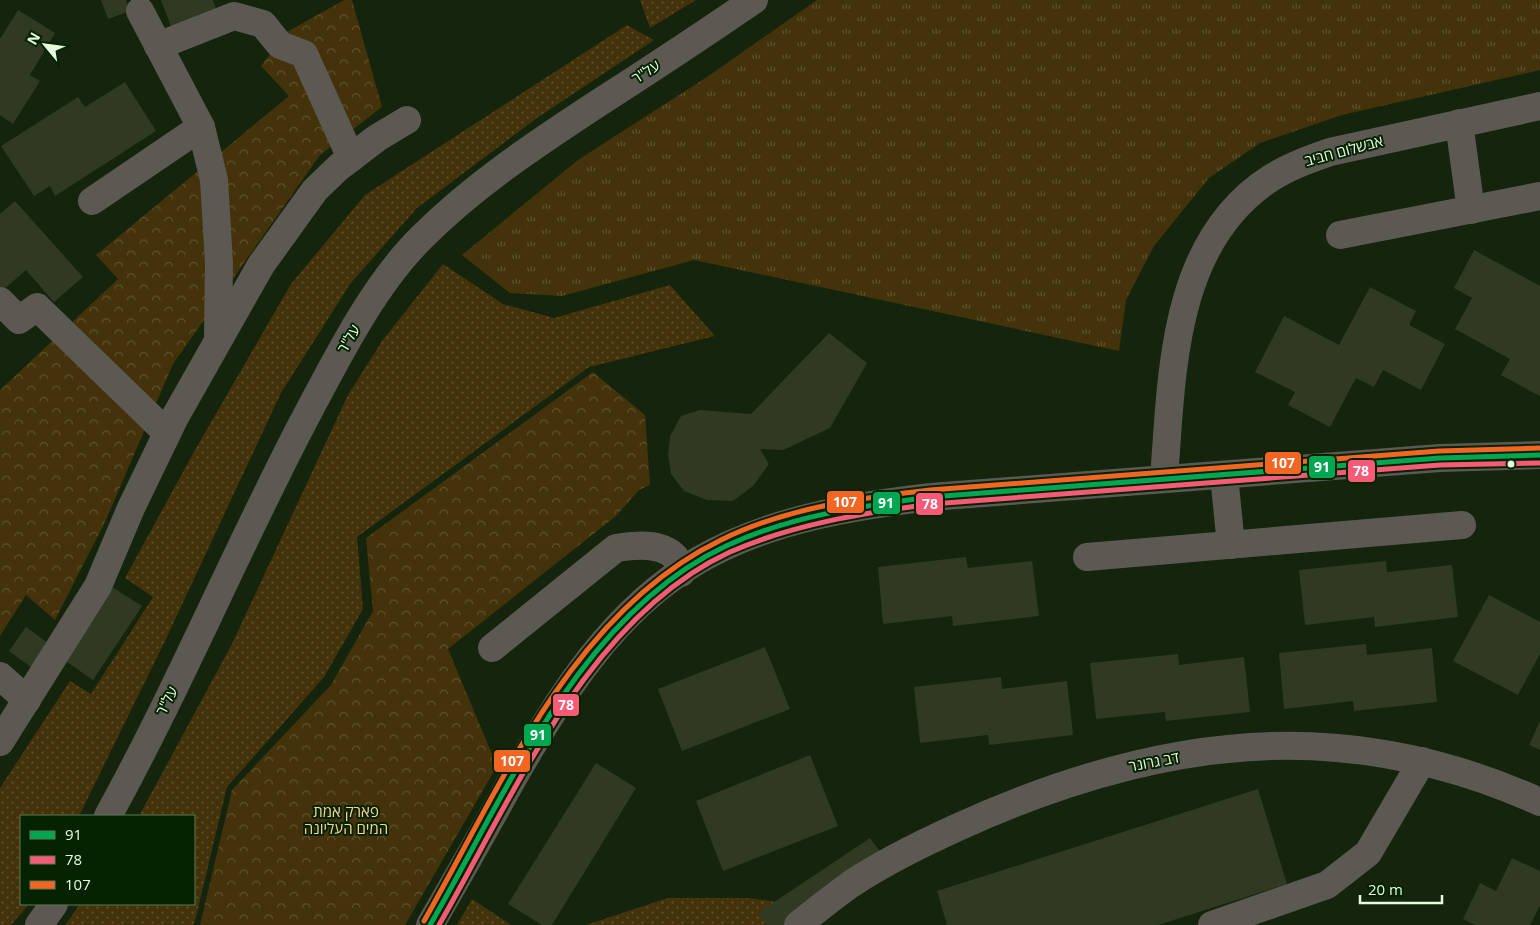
<svg xmlns="http://www.w3.org/2000/svg" width="1540" height="925" font-family="'Open Sans','Noto Sans Hebrew',sans-serif">
<style>
.grass{fill:url(#grass-tufts)}
.forest{fill:url(#forest-crowns)}
.park{fill:url(#park-dots)}
.building{fill:#303a23}
.lines{fill:none;stroke-linecap:round;stroke-linejoin:round}
.minor{stroke:#5c5953;stroke-width:28}
.bus-1-casing{stroke:#062300;stroke-width:9}
.bus-2-casing{stroke:#062300;stroke-width:9}
.bus-3-casing{stroke:#062300;stroke-width:9}
.bus-1{stroke:#00a651;stroke-width:5}
.bus-2{stroke:#f75a77;stroke-width:5}
.bus-3{stroke:#f26522;stroke-width:5}
.bus-dot{fill:#e5fcdd;stroke:#062300;stroke-width:2}
.labels{text-anchor:middle;stroke-width:4;stroke-linejoin:round;paint-order:stroke}
.street-label{font-size:15px;fill:#e5fcdd;stroke:#062300}
.park-label{font-size:15px;fill:#fcd395;stroke:#062300}
.line-badge{stroke:#062300;stroke-width:2}
.badge-label{font-size:14px;text-anchor:middle;font-weight:bold;fill:#fff}
</style>
<defs>
<pattern id="grass-tufts" width="24" height="20" patternUnits="userSpaceOnUse" patternTransform="scale(1.25)"><rect width="24" height="20" fill="#44330a"/><path d="M3 7l-1-3M5 7V3M7 7l1-3M15 17l-1-3M17 17v-4M19 17l1-3" fill="none" stroke="#5f512d"/></pattern>
<pattern id="forest-crowns" width="20" height="18" patternUnits="userSpaceOnUse" patternTransform="scale(1.25)"><rect width="20" height="18" fill="#44330a"/><path d="M2 6a3 3 0 1 1 6 0M12 15a3 3 0 1 1 6 0" fill="none" stroke="#5f512d"/></pattern>
<pattern id="park-dots" width="8" height="8" patternUnits="userSpaceOnUse" patternTransform="scale(1.25)"><rect width="8" height="8" fill="#44330a"/><path d="M2 2h.1M6 6h.1" fill="none" stroke="#5f512d" stroke-width="1.8" stroke-linecap="round"/></pattern>
</defs>
<rect width="100%" height="100%" fill="#14240d"/>
<polygon class="grass" points="817,0 1540,0 1540,70 1342,115 1260,143 1209,178 1154,246 1126,300 1119,351 694,260 562,296 510,293 462,255 578,160 707,77"/>
<g class="forest">
<polygon points="344,0 352,0 382,107 320,155 173,364 105,522 55,620 26,595 0,636 0,390 118,279 96,255 289,96 261,66 287,32"/>
<polygon points="593,372 645,415 650,485 639,490 616,516 448,649 497,766 405,925 200,925 232,790 331,685 373,611 366,538"/>
</g>
<g class="park">
<polygon points="640,0 696,0 650,28"/>
<polygon points="627,25 654,40 537,118 417,208 350,284 281,393 165,641 79,816 21,816 21,904 29,904 11,925 0,925 0,788 70,681 91,694 153,597 125,578 195,450 291,284 365,195"/>
<polygon points="443,264 503,304 554,318 670,285 715,336 589,367 357,537 363,609 324,677 227,787 194,925 65,925 80,904 194,904 194,816 139,816 232,644 348,395 382,341"/>
<polygon points="668,898 749,898 791,904 769,925 586,925"/>
<polygon points="472,899 511,925 457,925"/>
</g>
<g class="building">
<polygon points="101,0 126,0 130,11 108,19"/>
<polygon points="161,0 213,0 223,28 178,45"/>
<polygon points="18,10 55,33 30,75 40,81 13,124 0,115 0,39"/>
<polygon points="125,82 156,131 55,196 50,186 34,196 1,146 78,97 85,107"/>
<polygon points="15,201 83,277 54,302 26,270 3,290 0,287 0,214"/>
<polygon points="1474,250 1540,286 1540,396 1501,375 1510,359 1455,329 1472,298 1454,288"/>
<polygon points="1370,287 1416,311 1409,325 1445,344 1421,390 1383,370 1374,387 1356,378 1330,427 1288,405 1295,392 1255,372 1284,316 1339,345"/>
<polygon points="829,333 867,363 830,428 783,450 760,449 769,464 753,486 733,501 707,500 684,491 671,474 668,455 670,436 681,416 700,410 751,414"/>
<polygon points="966,557 968,568 1032,561 1039,616 953,626 952,616 883,624 878,567"/>
<polygon points="1386,561 1387,572 1452,565 1458,617 1375,627 1374,617 1305,625 1299,570"/>
<polygon points="112,587 142,606 93,680 64,660"/>
<polygon points="1489,595 1540,622 1540,654 1518,695 1453,661"/>
<polygon points="26,627 52,646 35,670 9,651"/>
<polygon points="1366,644 1367,655 1432,648 1437,702 1354,711 1353,701 1284,709 1279,653"/>
<polygon points="765,647 790,709 682,751 658,689"/>
<polygon points="1178,654 1179,665 1244,657 1250,712 1166,721 1165,712 1096,719 1090,663"/>
<polygon points="1001,677 1002,689 1067,681 1073,735 989,745 988,735 920,743 914,687"/>
<polygon points="1540,721 1540,750 1529,745"/>
<polygon points="810,755 838,826 723,871 696,801"/>
<polygon points="596,763 636,788 552,925 542,925 508,904"/>
<polygon points="1258,789 1287,884 1158,925 947,925 937,891"/>
<polygon points="870,838 884,857 791,925 766,925 758,913"/>
<polygon points="1512,858 1540,871 1540,906 1530,925 1475,925 1463,919 1480,883 1496,891"/>
</g>
<g class="lines">
<g class="minor">
<polyline points="140,11 201,127 214,180 219,263 218,337"/>
<polyline points="158,46 234,16 263,24 280,45 304,54 351,158"/>
<polyline points="1459,123 1471,210"/>
<polyline points="92,201 201,127"/>
<polyline points="1340,235 1540,196"/>
<polyline points="0,301 19,320 37,307 167,433"/>
<polyline points="1224,475 1231,545"/>
<path d="M1164,479C1172,375 1171,242 1271,178C1290,166 1310,159 1330,152L1540,106"/>
<polyline points="1087,557 1462,525"/>
<path d="M492,648L616,548C634,545 661,542 675,557C678,561 679,568 681,573"/>
<polyline points="0,676 27,700"/>
<polyline points="0,742 98,586 131,508 175,417 261,265 315,190 339,167 377,138 407,120"/>
<path d="M108,816C178,689 234,555 301,426C334,364 372,286 422,237C474,185 536,144 597,104C650,70 703,35 754,0"/>
<polyline points="39,925 54,904"/>
<path d="M430,925C458,877 485,829 512,780C561,695 612,611 699,560C768,520 852,506 931,497L1440,458L1540,455"/>
<path d="M798,925C815,911 833,897 851,884C884,862 921,844 956,828C1074,774 1206,736 1337,748C1407,754 1476,773 1540,802"/>
<polyline points="1212,925 1327,885 1368,853 1422,761"/>
</g>
<g class="bus-1-casing">
<path id="bus-1" d="M430,925C507,793 580,614 726,546C790,516 861,506 931,497L1440,458L1540,455"/>
</g>
<g class="bus-2-casing">
<path id="bus-2" d="M439,925C513,797 588,617 730,552C794,524 863,513 932,504L1440,465L1540,463"/>
</g>
<g class="bus-3-casing">
<path id="bus-3" d="M424,921C502,785 572,612 721,540C786,508 859,498 930,490L1439,451L1540,448"/>
</g>
<use href="#bus-1" class="bus-1"/>
<use href="#bus-2" class="bus-2"/>
<use href="#bus-3" class="bus-3"/>
</g>
<circle class="bus-dot" cx="1511" cy="464" r="4.5"/>
<g class="labels">
<g class="street-label">
<text transform="translate(646 72) rotate(-33)" y="5">על"ר</text>
<text transform="translate(1344 151) rotate(-15)" y="5">אבשלום חביב</text>
<text transform="translate(349 339) rotate(-59)" y="5">על"ר</text>
<text transform="translate(167 701) rotate(-63)" y="5">על"ר</text>
<text transform="translate(1154 762) rotate(-11)" y="5">דב גרונר</text>
</g>
<g class="park-label">
<text x="346" y="817">פארק אמת<tspan x="346" dy="17">המים העליונה</tspan></text>
</g>
</g>
<g class="line-badge">
<rect x="1264" y="451" width="38" height="24" rx="5" fill="#f26522"/>
<rect x="1308" y="455" width="28" height="24" rx="5" fill="#00a651"/>
<rect x="1347" y="459" width="29" height="24" rx="5" fill="#f75a77"/>
<rect x="826" y="490" width="39" height="24" rx="5" fill="#f26522"/>
<rect x="872" y="491" width="29" height="24" rx="5" fill="#00a651"/>
<rect x="915" y="492" width="29" height="24" rx="5" fill="#f75a77"/>
<rect x="552" y="693" width="28" height="24" rx="5" fill="#f75a77"/>
<rect x="523" y="723" width="29" height="24" rx="5" fill="#00a651"/>
<rect x="493" y="749" width="38" height="24" rx="5" fill="#f26522"/>
</g>
<g class="badge-label">
<text x="1283" y="468">107</text>
<text x="1322" y="472">91</text>
<text x="1361" y="476">78</text>
<text x="845" y="507">107</text>
<text x="886" y="508">91</text>
<text x="930" y="509">78</text>
<text x="566" y="710">78</text>
<text x="538" y="740">91</text>
<text x="512" y="766">107</text>
</g>
<rect x="20" y="815" width="175" height="90" fill="#062300" stroke="#5f7a58"/>
<rect x="30" y="831" width="25" height="8" fill="#00a651" stroke="#5f7a58"/>
<text x="65" y="840" font-size="15" fill="#e5fcdd">91</text>
<rect x="30" y="856" width="25" height="8" fill="#f75a77" stroke="#5f7a58"/>
<text x="65" y="865" font-size="15" fill="#e5fcdd">78</text>
<rect x="30" y="881" width="25" height="8" fill="#f26522" stroke="#5f7a58"/>
<text x="65" y="890" font-size="15" fill="#e5fcdd">107</text>
<g transform="translate(45 45) rotate(299)" stroke="#062300" stroke-width="4" paint-order="stroke">
<path d="M0-4L9 19L0 12L-9 19Z" fill="#e5fcdd"/>
<text y="-8" font-size="14" font-weight="bold" text-anchor="middle" fill="#e5fcdd">N</text>
</g>
<path d="M1360 895v8h82v-8" fill="none" stroke="#e5fcdd" stroke-width="2.5"/>
<text x="1368" y="895" font-size="15" fill="#e5fcdd" stroke="#062300" stroke-width="4" paint-order="stroke">20 m</text>
</svg>
